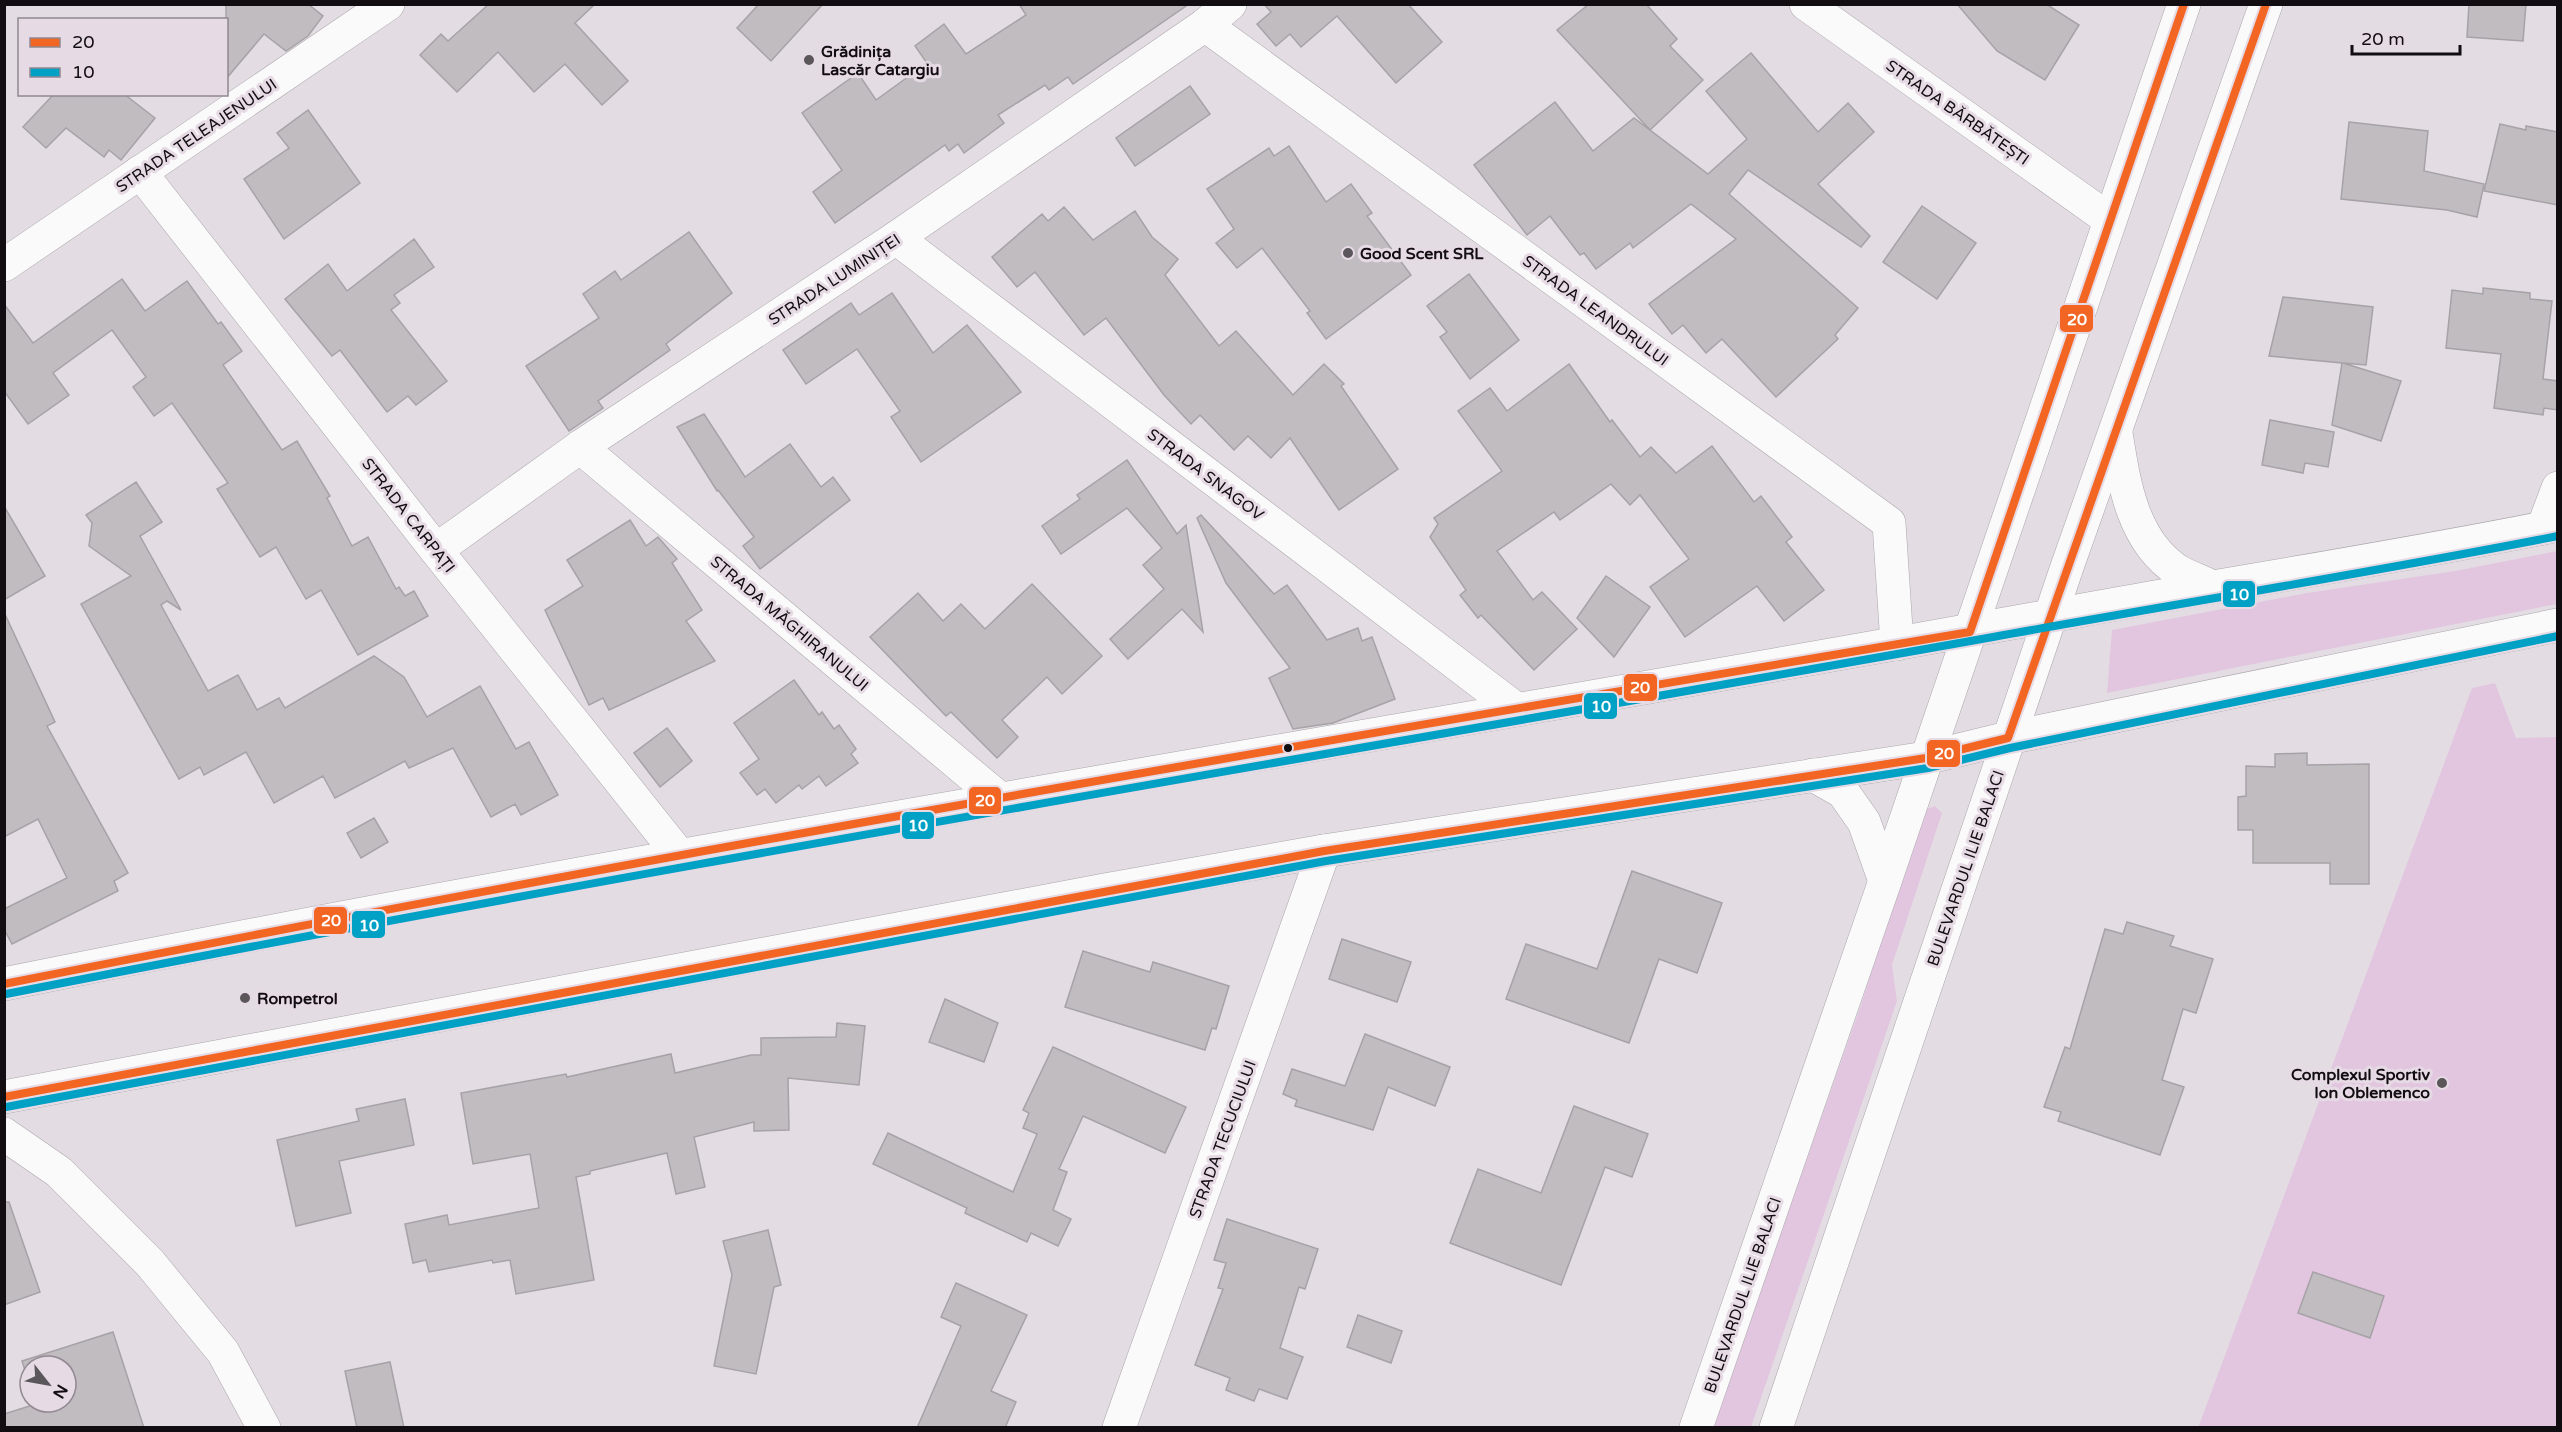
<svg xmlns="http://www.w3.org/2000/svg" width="2562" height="1432" font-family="'Varela Round',sans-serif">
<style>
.green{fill:#e2c6e0}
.building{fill:#c0bcc0;stroke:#a6a2a6;stroke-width:1.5}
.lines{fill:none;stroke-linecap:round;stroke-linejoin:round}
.minor-casing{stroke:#aaa6aa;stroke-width:34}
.major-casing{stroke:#aaa6aa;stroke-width:34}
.minor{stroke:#fbfafb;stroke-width:33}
.major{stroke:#fbfafb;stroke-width:33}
.bus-1-casing{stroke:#e6dae5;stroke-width:12}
.bus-2-casing{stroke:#e6dae5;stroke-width:12}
.bus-1{stroke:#f26522;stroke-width:8}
.bus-2{stroke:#01a1c5;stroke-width:8}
.poi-dot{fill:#5a565a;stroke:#e6dae5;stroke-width:2}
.bus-dot{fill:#110d11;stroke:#e6dae5;stroke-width:2}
.labels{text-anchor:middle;stroke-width:6;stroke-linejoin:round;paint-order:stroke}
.poi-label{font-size:16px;font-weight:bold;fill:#110d11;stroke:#e6dae5;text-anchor:start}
.street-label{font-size:16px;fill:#110d11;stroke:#e6dae5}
.line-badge{stroke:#e6dae5;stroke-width:2}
.badge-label{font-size:16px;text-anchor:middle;font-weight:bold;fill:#fff}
</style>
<rect width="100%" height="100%" fill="#e3dde3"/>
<g class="green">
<polygon points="2557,551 2557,604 2107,693 2112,630 2307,593 2455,571"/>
<polygon points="2495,683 2516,738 2557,737 2557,1427 2198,1428 2472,688"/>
<polygon points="1935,806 1942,813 1892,965 1897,1001 1751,1427 1712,1428 1861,1005 1922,811"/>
</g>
<g class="building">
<polygon points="226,4 308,4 323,16 308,36 286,51 264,34 226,79"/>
<polygon points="489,4 595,4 575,23 628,81 602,105 565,64 534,92 498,52 457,92 420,55 441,34 448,41"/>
<polygon points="759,4 823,4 771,61 737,28"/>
<polygon points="1019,4 1189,4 1073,84 1068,77 1049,90 1045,85 998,115 1004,123 964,153 958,144 949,151 945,145 835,223 813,192 842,170 802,113 858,73 876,100 927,63 915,46 944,24 966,54 1026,15"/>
<polygon points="1264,4 1408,4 1442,42 1396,83 1337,16 1301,47 1290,34 1276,46 1257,24 1271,12"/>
<polygon points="1589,4 1646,4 1677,39 1670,46 1703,80 1650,130 1557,30"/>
<polygon points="1957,4 2046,4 2079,25 2045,80 1997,51"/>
<polygon points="2469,4 2526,4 2523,41 2467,37"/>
<polygon points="1751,53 1818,132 1848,103 1874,132 1818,184 1870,236 1861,247 1748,170 1729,194 1858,308 1835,335 1838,339 1776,397 1722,339 1706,353 1683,325 1672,334 1649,304 1736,239 1691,204 1633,248 1630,243 1596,269 1584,253 1580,255 1550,216 1527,235 1474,165 1555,102 1593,151 1634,118 1708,174 1747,139 1706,91"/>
<polygon points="1190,86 1210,114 1135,166 1116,138"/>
<polygon points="54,94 124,94 155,118 121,160 109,150 104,157 66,128 46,148 23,127"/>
<polygon points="308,110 360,183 284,239 244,179 289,148 277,133"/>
<polygon points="2349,122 2428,131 2424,171 2484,184 2477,217 2447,210 2341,199"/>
<polygon points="2500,124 2526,130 2526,126 2558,132 2558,205 2484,191"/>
<polygon points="1289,146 1326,202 1351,184 1372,213 1367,216 1411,275 1326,339 1307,313 1310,311 1262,248 1237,268 1216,243 1234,229 1207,189 1269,148 1274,156"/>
<polygon points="1922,206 1976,243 1937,299 1883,262"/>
<polygon points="1064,207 1093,240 1135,211 1152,237 1178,259 1165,275 1219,346 1236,331 1293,395 1324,364 1344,384 1341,386 1398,469 1339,510 1290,438 1271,458 1248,436 1234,450 1200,415 1191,424 1164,395 1106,318 1084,335 1035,272 1017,287 992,257 1042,214 1048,221"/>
<polygon points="689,232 732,293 666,344 670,350 598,401 603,408 569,431 526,366 599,318 583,294 615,271 621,280"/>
<polygon points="414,239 434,267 394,295 400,303 391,310 447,381 416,405 408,396 387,412 340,350 332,356 285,299 328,264 347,291"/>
<polygon points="1469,274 1519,340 1470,379 1440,337 1447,332 1427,306"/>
<polygon points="122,279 145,311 187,281 218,324 221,322 242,351 223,365 282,450 297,441 330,496 327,498 352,546 368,537 396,589 399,587 405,596 414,591 428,616 358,655 321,590 306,599 276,547 260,557 217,489 228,483 172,403 154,416 133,387 146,377 112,330 53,373 69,395 28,424 4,391 4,304 33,343"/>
<polygon points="2483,288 2530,293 2530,299 2552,301 2543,379 2558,381 2558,410 2544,408 2543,415 2494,408 2501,354 2446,348 2452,290 2483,294"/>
<polygon points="892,293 933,353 967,325 1021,392 921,462 891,417 900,411 857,349 806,384 783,350 851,303 859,315"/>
<polygon points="2283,297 2373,307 2366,365 2343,363 2401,381 2381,441 2332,425 2342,363 2269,356"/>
<polygon points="1569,364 1610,422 1612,420 1640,457 1651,447 1676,473 1712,446 1754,502 1761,496 1792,537 1786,542 1824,590 1784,621 1757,586 1685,637 1650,587 1689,559 1640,495 1630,505 1611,484 1560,520 1554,512 1497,551 1533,600 1542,592 1577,629 1534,670 1481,615 1478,618 1460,595 1466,590 1430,537 1438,524 1434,518 1502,471 1458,411 1490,388 1507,411"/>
<polygon points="704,414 745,477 790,444 821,487 833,477 850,500 760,569 743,546 754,537 718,490 717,491 677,427"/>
<polygon points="2270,420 2334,432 2328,467 2305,463 2303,473 2262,465"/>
<polygon points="1127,460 1177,534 1186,525 1203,632 1182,609 1128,659 1110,639 1164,589 1143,565 1162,548 1127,508 1061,554 1042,526 1080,499 1077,495"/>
<polygon points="136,482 162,522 140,536 181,610 167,601 161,605 208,691 238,675 257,710 279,698 285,708 374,656 404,677 427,717 480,686 516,749 529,742 558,795 521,815 515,804 491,817 453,748 409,768 405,761 335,798 323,776 274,803 246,752 204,775 200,767 179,779 81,604 131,576 89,546 92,523 86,515"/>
<polygon points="4,506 45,576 4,600"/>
<polygon points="1201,515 1274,594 1287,585 1327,640 1358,628 1362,641 1372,637 1395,699 1333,723 1293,729 1269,678 1290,668 1226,583 1197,518"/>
<polygon points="630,520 646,546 658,537 677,559 672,563 702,610 686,621 715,661 609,710 603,698 589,705 545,610 583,586 567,560"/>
<polygon points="1606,576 1650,607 1614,657 1577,618"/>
<polygon points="1032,584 1102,656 1062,694 1047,677 1002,720 1018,737 997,758 951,712 946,716 870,637 918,593 943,621 961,604 985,629"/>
<polygon points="4,612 55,722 47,726 128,873 114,881 118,891 12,944 4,929 4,909 67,878 38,819 4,837"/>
<polygon points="794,680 819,715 822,712 834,729 839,725 856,749 851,754 858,763 826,786 819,776 802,789 799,785 776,803 765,789 757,795 740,773 759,759 734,723"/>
<polygon points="667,728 692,761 660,787 634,753"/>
<polygon points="2307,753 2307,765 2369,764 2369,884 2330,884 2330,863 2253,863 2253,830 2238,830 2238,797 2246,796 2246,766 2275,767 2275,754"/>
<polygon points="374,818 388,842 361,858 347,833"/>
<polygon points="1632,871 1722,903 1697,973 1659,959 1629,1043 1506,999 1526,944 1597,969"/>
<polygon points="2127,922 2174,936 2170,946 2213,959 2196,1013 2183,1009 2162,1080 2184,1087 2160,1155 2058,1121 2061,1112 2044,1107 2065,1047 2070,1049 2105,929 2123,934"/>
<polygon points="1342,939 1411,962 1397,1002 1329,979"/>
<polygon points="1083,951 1150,972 1153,962 1229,986 1216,1029 1212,1028 1205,1050 1065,1007"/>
<polygon points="945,999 998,1023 984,1062 929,1042"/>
<polygon points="837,1023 865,1026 859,1085 788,1078 789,1130 754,1131 754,1122 694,1137 705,1187 676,1194 667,1153 590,1171 590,1174 576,1177 594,1280 516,1294 510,1260 493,1263 492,1260 429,1272 426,1260 413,1263 405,1224 447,1215 449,1225 539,1208 530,1154 473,1164 461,1093 566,1074 567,1077 671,1054 675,1073 751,1055 761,1055 761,1038 836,1037"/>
<polygon points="1365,1034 1450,1067 1435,1106 1388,1087 1373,1130 1295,1106 1297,1100 1283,1094 1292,1069 1345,1086"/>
<polygon points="1053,1047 1186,1107 1165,1153 1083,1116 1059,1169 1067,1172 1053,1210 1071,1219 1058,1246 1031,1233 1027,1242 965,1213 967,1208 873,1164 888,1133 1013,1192 1037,1134 1023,1128 1029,1113 1023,1110"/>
<polygon points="405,1099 414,1145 339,1161 351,1213 296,1226 277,1140 359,1121 356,1109"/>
<polygon points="1574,1106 1648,1134 1632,1177 1605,1167 1561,1285 1450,1243 1478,1169 1541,1193"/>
<polygon points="4,1202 9,1202 40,1292 4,1305"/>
<polygon points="1227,1219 1318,1249 1305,1289 1299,1287 1280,1348 1303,1357 1287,1399 1259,1389 1254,1401 1226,1390 1230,1378 1195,1365 1223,1289 1218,1288 1226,1263 1214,1260"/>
<polygon points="768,1230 781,1285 774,1287 756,1374 714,1366 732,1275 723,1241"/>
<polygon points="2313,1272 2384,1296 2370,1338 2298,1313"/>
<polygon points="956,1283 1027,1315 991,1391 1016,1402 1005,1428 917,1428 961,1326 941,1317"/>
<polygon points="1358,1315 1402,1331 1391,1363 1347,1347"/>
<polygon points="113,1332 144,1428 4,1428 4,1414 36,1404 35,1402 66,1402 66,1366 30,1366 30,1386 22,1361"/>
<polygon points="390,1362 404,1428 357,1428 345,1371"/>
</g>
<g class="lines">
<g class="minor-casing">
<g id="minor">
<polyline points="1806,4 2110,220"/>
<polyline points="1205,25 1889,523 1897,644"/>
<polyline points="140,172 436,550 680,856"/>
<polyline points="896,238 1516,709"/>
<polyline points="4,265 388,4"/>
<polyline points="580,447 1000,799"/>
<polyline points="2543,528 2558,488"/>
<polyline points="436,550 580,447 896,238 1205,25 1230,4"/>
<polyline points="4,1134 59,1172 150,1263 223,1352 264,1428"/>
<polyline points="1119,1428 1324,851"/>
</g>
</g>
<g class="major-casing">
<g id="major">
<path d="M2116,433C2124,483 2132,541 2178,571C2188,577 2201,581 2212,587"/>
<polyline points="1813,775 1843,792 1864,822 1885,881"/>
<path d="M4,984C695,844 1390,736 2083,610C2241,581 2400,557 2558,525"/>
<polyline points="4,1097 1105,890 1324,851 1926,758 2008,738 2558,625"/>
<polyline points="1696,1428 1885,881 2184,4"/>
<polyline points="1776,1428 2067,567 2266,4"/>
</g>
</g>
<use href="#minor" class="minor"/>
<use href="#major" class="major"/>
<g class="bus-1-casing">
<g id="bus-1">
<path d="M4,984C657,854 1314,742 1970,632L2184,4"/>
<polyline points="4,1097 1324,851 1926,758 2008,738 2266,4"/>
</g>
</g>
<g class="bus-2-casing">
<g id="bus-2">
<path d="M6,994C667,864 1331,755 1993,637C2181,603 2370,573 2558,536"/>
<polyline points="6,1107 1326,861 1928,768 2010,748 2558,636"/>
</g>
</g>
<use href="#bus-1" class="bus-1"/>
<use href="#bus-2" class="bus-2"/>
</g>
<g class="poi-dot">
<circle cx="809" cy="60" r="6"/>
<circle cx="1348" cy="253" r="6"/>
<circle cx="245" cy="998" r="6"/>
<circle cx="2442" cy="1083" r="6"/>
</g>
<circle class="bus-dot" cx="1288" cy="748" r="5"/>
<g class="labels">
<g class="poi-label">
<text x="821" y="57">Grădinița<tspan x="821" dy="18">Lascăr Catargiu</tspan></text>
<text x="1360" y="259">Good Scent SRL</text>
<text x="257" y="1004">Rompetrol</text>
<text x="2430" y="1080" text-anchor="end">Complexul Sportiv<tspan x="2430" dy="18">Ion Oblemenco</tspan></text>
</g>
<g class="street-label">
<text transform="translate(1958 112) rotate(35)" y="6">STRADA BĂRBĂTEȘTI</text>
<text transform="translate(196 135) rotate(-34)" y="6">STRADA TELEAJENULUI</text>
<text transform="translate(834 279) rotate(-33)" y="6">STRADA LUMINIȚEI</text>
<text transform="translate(1596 310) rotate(36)" y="6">STRADA LEANDRULUI</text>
<text transform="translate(1206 474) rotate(37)" y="6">STRADA SNAGOV</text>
<text transform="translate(409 515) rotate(52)" y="6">STRADA CARPAȚI</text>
<text transform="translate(790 623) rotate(40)" y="6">STRADA MĂGHIRANULUI</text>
<text transform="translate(1965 868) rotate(-71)" y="6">BULEVARDUL ILIE BALACI</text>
<text transform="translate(1222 1139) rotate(-70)" y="6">STRADA TECUCIULUI</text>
<text transform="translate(1742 1295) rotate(-71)" y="6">BULEVARDUL ILIE BALACI</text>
</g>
</g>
<g class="line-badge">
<rect x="2059" y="304" width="35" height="29" rx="6" fill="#f26522"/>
<rect x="2222" y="580" width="34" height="28" rx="6" fill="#01a1c5"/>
<rect x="1623" y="673" width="35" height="29" rx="6" fill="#f26522"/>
<rect x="1583" y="692" width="35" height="28" rx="6" fill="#01a1c5"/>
<rect x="1926" y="739" width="35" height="29" rx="6" fill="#f26522"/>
<rect x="968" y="786" width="34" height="29" rx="6" fill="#f26522"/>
<rect x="901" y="811" width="34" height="29" rx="6" fill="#01a1c5"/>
<rect x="313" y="906" width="35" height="29" rx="6" fill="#f26522"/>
<rect x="351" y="910" width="35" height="29" rx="6" fill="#01a1c5"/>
</g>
<g class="badge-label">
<text x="2077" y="325">20</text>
<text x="2239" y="600">10</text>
<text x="1640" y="693">20</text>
<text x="1601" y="712">10</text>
<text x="1944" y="759">20</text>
<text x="985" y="806">20</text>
<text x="918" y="831">10</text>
<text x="331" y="926">20</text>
<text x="369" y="931">10</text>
</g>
<rect width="2562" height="1432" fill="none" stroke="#110d11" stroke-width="12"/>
<rect x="18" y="18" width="210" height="78" fill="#e6dae5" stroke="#918890" stroke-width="1.5"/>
<rect x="30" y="38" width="30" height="9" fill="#f26522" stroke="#918890" stroke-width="1.5"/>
<text x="72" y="48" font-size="18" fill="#110d11">20</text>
<rect x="30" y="68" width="30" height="9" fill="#01a1c5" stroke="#918890" stroke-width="1.5"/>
<text x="72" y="78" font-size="18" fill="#110d11">10</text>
<g transform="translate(48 1384) rotate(121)"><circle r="28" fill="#e6dae5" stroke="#918890" stroke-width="1.5"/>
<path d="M0-4.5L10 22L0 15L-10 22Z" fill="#5a565a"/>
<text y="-9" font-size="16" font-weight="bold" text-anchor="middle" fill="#110d11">N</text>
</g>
<path d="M2352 45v9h108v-9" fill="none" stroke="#110d11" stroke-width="3"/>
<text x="2361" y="45" font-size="18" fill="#110d11" stroke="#e6dae5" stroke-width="4.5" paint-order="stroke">20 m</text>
</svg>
